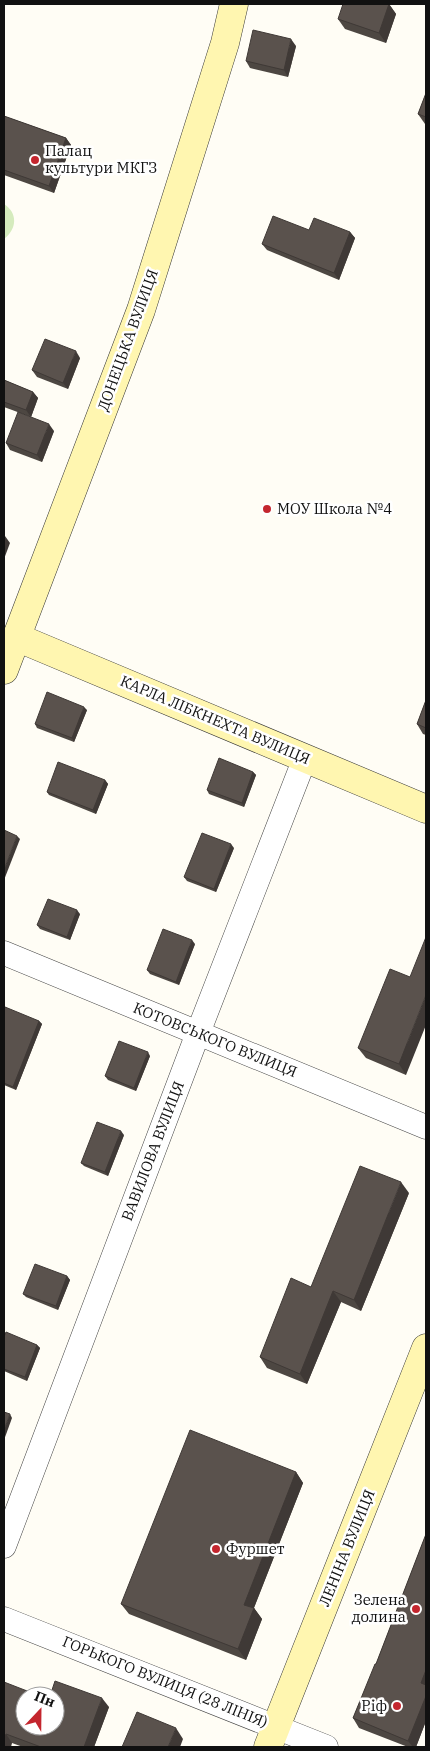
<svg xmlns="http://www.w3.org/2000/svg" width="430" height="1751" font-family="'IBM Plex Serif',serif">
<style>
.green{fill:#d5ebbd}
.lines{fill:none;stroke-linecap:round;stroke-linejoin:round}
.street-casing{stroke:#444;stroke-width:25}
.secondary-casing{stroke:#333;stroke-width:29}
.street{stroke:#fff;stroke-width:24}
.secondary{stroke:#fff6b0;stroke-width:28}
.wall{fill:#4d4742}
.shaded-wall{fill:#3f3936}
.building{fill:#5a524d;stroke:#3f3936}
.poi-dot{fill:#c4262e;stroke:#fff;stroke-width:2}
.labels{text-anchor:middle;stroke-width:5;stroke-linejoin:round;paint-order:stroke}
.poi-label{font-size:15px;fill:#111;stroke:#fff;text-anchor:start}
.street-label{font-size:15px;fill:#111;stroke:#fff}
</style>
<rect width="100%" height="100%" fill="#fffdf5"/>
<path class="green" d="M4,204C18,213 17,229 4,239Z"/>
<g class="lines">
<g class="street-casing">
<g id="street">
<polyline points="4,953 426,1127"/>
<polyline points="4,1546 198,1033 305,758"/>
<polyline points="4,1619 326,1747"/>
</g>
</g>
<g class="secondary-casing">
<g id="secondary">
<polyline points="16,637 426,809"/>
<polyline points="4,670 141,310 225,43 234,4"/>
<polyline points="268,1747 426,1348"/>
</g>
</g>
<use href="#street" class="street"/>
<use href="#secondary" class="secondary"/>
</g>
<g class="wall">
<polygon points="389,4 396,14 386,43 345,29 338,19"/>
<polygon points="296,46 288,77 250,68 246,61"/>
<polygon points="426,93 426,124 425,124 418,114"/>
<polygon points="4,116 66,138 71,145 54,193 4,175"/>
<polygon points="309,230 350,232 355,238 339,280 267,250 262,244"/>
<polygon points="80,358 68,389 37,377 32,370"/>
<polygon points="4,380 33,392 38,398 31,417 4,407"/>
<polygon points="54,431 42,462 10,450 6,443"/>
<polygon points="426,700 426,735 423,734 417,724"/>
<polygon points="87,710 74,742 37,728 35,724"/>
<polygon points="253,772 256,775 244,807 209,794 207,790"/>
<polygon points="105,780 108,784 96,814 49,795 47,792"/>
<polygon points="234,848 216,892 187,881 184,877"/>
<polygon points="80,914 70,940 40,929 37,925"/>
<polygon points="195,944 179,985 150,974 147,970"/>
<polygon points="410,977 406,1075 366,1058 358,1048"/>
<polygon points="4,1010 39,1021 42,1024 16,1090 4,1085"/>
<polygon points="150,1056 136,1091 108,1080 105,1076"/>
<polygon points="124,1135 108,1176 84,1166 81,1163"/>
<polygon points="409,1193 361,1311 341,1302 307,1384 267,1368 260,1357 311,1287"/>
<polygon points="67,1276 70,1280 58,1310 26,1297 23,1294"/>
<polygon points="4,1337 37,1345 40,1348 27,1381 4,1371"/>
<polygon points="296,1472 303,1483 254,1608 262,1619 246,1660 129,1614 121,1604"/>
<polygon points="426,1534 426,1721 416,1747 408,1747 359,1728 353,1718 376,1664"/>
<polygon points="4,1682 25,1696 109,1707 94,1747 23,1747 12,1743 4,1747"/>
</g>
<g class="shaded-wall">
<polygon points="389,4 396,14 386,43 379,33"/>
<polygon points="291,39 296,46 288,77 284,70"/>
<polygon points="66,138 71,145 54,193 49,186"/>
<polygon points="350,232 355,238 339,280 334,273"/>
<polygon points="76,351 80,358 68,389 63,383"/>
<polygon points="33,392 38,398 31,417 26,410"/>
<polygon points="49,424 54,431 42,462 37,455"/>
<polygon points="5,536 10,543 4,559 4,540"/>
<polygon points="84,707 87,710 74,742 72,738"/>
<polygon points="253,772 256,775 244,807 242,803"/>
<polygon points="105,780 108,784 96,814 93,810"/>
<polygon points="17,836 20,839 4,880 4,870"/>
<polygon points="231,844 234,848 216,892 214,889"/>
<polygon points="77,910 80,914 70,940 67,937"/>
<polygon points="192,940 195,944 179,985 176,982"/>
<polygon points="426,995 426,1025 406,1075 399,1064"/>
<polygon points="39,1021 42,1024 16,1090 13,1087"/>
<polygon points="148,1052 150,1056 136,1091 134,1088"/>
<polygon points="121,1131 124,1135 108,1176 105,1172"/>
<polygon points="401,1182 409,1193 361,1311 354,1300"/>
<polygon points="67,1276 70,1280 58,1310 56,1306"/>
<polygon points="333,1291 341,1302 307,1384 300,1374"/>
<polygon points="37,1345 40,1348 27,1381 25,1377"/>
<polygon points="10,1414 12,1418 4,1440 4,1430"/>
<polygon points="296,1472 303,1483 251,1615 244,1605"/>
<polygon points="254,1608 262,1619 246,1660 238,1649"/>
<polygon points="426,1670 426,1689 421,1683"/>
<polygon points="426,1696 426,1721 416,1747 413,1747 408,1741"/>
<polygon points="102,1698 109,1707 94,1747 84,1747"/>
<polygon points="176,1728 183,1739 180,1747 168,1747"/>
<polygon points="6,1734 12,1743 11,1747 4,1747 4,1739"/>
</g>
<g class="building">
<polygon points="343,4 389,4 379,33 338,19"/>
<polygon points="253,30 291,39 284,70 246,61"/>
<polygon points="426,93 426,117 418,114"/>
<polygon points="4,116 66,138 49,186 4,170"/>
<polygon points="273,216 309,230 314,218 350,232 334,273 262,244"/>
<polygon points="45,339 76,351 63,383 32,370"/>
<polygon points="4,380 33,392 26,410 4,402"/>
<polygon points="18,412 49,424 37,455 6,443"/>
<polygon points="47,692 84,707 72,738 35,724"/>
<polygon points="426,700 426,728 417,724"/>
<polygon points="219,758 253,772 242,803 207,790"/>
<polygon points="58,762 105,780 93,810 47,792"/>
<polygon points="4,830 17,836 4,870"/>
<polygon points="202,833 231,844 214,889 184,877"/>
<polygon points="48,899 77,910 67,937 37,925"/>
<polygon points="163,929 192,940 176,982 147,970"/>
<polygon points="426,937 426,995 399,1064 358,1048 390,969 410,977"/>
<polygon points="5,1007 39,1021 13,1087 4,1083 4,1010"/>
<polygon points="119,1041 148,1052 134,1088 105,1076"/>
<polygon points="97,1122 121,1131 105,1172 81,1163"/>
<polygon points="360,1166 401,1182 354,1300 333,1291 300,1374 260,1357 291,1278 311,1287"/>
<polygon points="35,1264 67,1276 56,1306 23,1294"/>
<polygon points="6,1332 37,1345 25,1377 4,1369 4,1337"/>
<polygon points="4,1412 10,1414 4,1430"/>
<polygon points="190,1430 296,1472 244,1605 254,1608 238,1649 121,1604"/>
<polygon points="426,1534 426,1670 421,1683 426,1685 426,1696 408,1741 353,1718 375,1664 376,1664"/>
<polygon points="55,1681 102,1698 84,1747 41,1747 6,1734 4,1739 4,1682 40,1696 25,1696 25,1726 55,1726 55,1696 50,1696"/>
<polygon points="137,1712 176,1728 168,1747 122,1747"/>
</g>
<g class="poi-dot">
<circle cx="35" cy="160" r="5"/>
<circle cx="267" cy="509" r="5"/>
<circle cx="216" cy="1549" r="5"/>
<circle cx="416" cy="1609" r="5"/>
<circle cx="397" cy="1706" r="5"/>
</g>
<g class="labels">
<g class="poi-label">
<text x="45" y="156">Палац<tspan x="45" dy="17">культури МКГЗ</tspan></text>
<text x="277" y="514">МОУ Школа №4</text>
<text x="226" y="1554">Фуршет</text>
<text x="406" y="1605" text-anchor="end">Зелена<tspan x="406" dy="17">долина</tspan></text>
<text x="387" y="1711" text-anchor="end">Ріф</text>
</g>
<g class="street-label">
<text transform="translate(128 340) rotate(-70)" y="5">ДОНЕЦЬКА ВУЛИЦЯ</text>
<text transform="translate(215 720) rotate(23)" y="5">КАРЛА ЛІБКНЕХТА ВУЛИЦЯ</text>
<text transform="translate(215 1040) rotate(22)" y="5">КОТОВСЬКОГО ВУЛИЦЯ</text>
<text transform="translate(153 1151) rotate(-69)" y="5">ВАВИЛОВА ВУЛИЦЯ</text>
<text transform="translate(347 1548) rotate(-68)" y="5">ЛЕНІНА ВУЛИЦЯ</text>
<text transform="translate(165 1682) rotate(22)" y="5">ГОРЬКОГО ВУЛИЦЯ (28 ЛIНIЯ)</text>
</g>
</g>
<rect width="430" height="1751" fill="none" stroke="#111111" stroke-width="10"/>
<g transform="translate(40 1711) rotate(22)"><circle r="24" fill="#ffffff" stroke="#a0a0a0"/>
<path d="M0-4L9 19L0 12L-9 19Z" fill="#c4262e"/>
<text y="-8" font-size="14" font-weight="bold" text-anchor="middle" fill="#111111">Пн</text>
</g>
</svg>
